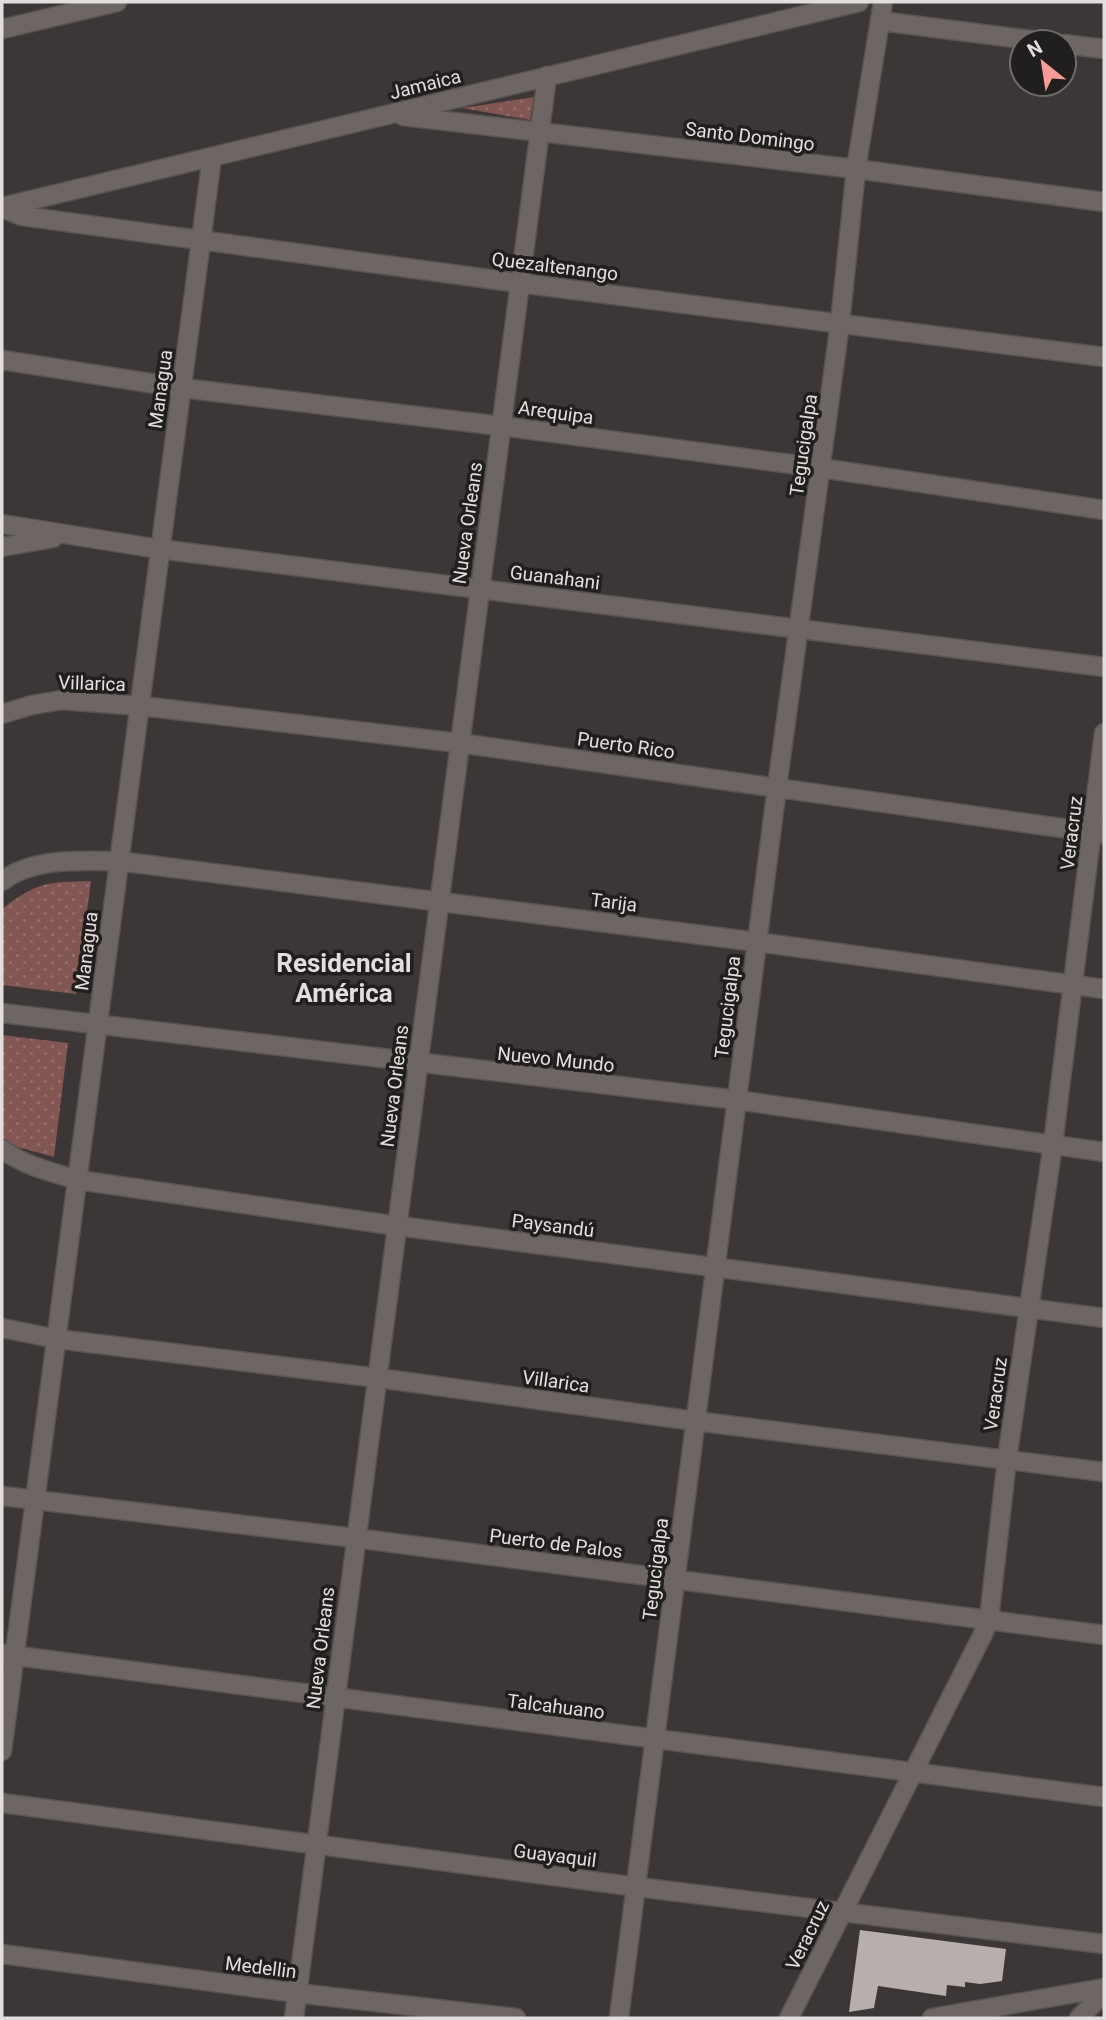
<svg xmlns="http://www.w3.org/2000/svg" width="1106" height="2020" font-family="Roboto,sans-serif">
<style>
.park{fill:url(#park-dots)}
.building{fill:#b7afae}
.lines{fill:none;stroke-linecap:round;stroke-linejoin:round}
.minor-casing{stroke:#585453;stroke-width:21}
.secondary-casing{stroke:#585453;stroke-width:21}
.minor{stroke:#6d6665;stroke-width:18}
.secondary{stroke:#6d6665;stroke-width:18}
.labels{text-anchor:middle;stroke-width:7;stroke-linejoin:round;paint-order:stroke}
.street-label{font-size:19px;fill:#e2dede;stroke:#211e1e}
.district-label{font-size:26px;font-weight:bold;fill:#e2dede;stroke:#211e1e}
</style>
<defs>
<pattern id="park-dots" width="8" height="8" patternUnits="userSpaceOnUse" patternTransform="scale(1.75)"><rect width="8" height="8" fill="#815653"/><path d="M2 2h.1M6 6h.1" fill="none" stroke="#936e6b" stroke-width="1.8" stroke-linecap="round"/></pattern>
</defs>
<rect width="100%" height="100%" fill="#3c3636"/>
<g class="park">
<polygon points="534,97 530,120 462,108"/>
<path d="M91,881L76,994L2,985V909C37,882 47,882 91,881Z"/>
<polygon points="2,1035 68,1043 54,1157 14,1146 2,1137"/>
</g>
<polygon class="building" points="860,1930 1006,1949 1002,1981 980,1984 965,1982 965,1987 947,1985 946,1996 878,1986 874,2008 849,2012"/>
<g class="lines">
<g class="minor-casing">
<g id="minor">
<polyline points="880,21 1046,42"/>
<polyline points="2,29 117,2"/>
<polyline points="1064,44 1104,49"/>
<polyline points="403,116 856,169 1104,202"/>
<polyline points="2,207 859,2"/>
<polyline points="2,208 22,216 519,283 1104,357"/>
<polyline points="2,360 182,388 501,426 821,468 1104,510"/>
<polyline points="2,524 159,549 1104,667"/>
<polyline points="2,547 53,538"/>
<polyline points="2,714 32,705 62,700 141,706 459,743 1104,834"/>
<path d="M2,881C34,857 80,861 118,861L757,942L1104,989"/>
<polyline points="2,1013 737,1100 1104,1152"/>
<path d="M2,1149C24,1166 52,1172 78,1180L398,1226L1104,1318"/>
<polyline points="2,1328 57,1339 378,1378 695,1421 1104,1472"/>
<polyline points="2,1496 355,1538 1104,1635"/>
<polyline points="2,1654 1104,1797"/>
<polyline points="2,1751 212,157"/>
<polyline points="2,1803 637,1887 1104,1944"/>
<polyline points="2,1954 297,1993 516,2018"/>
<polyline points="294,2018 547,76"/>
<polyline points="619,2018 777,787 840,323 856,169 883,2"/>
<polyline points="789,2018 983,1634 989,1619 1007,1459 1053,1144 1104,733"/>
<polyline points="932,2018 1104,1988"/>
</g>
</g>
<g class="secondary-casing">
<polyline id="secondary" points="1079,2018 1104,1993"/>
</g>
<use href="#minor" class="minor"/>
<use href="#secondary" class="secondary"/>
</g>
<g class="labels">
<g class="street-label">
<text transform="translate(425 84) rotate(-14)" y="7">Jamaica</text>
<text transform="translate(750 136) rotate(7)" y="7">Santo Domingo</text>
<text transform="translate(555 266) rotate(7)" y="7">Quezaltenango</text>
<text transform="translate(160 389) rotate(-82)" y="7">Managua</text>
<text transform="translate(556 412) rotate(8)" y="7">Arequipa</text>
<text transform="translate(803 445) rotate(-82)" y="7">Tegucigalpa</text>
<text transform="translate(467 523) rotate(-82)" y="7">Nueva Orleans</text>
<text transform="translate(555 577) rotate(7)" y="7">Guanahani</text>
<text transform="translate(92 683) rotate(2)" y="7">Villarica</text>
<text transform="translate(626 745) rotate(8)" y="7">Puerto Rico</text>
<text transform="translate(1071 833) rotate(-83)" y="7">Veracruz</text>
<text transform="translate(614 902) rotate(7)" y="7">Tarija</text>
<text transform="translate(86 951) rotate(-83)" y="7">Managua</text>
<text transform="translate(727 1007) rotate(-83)" y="7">Tegucigalpa</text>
<text transform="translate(556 1059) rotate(6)" y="7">Nuevo Mundo</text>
<text transform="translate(394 1086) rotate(-83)" y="7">Nueva Orleans</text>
<text transform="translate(553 1225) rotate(7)" y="7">Paysandú</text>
<text transform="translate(556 1381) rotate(8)" y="7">Villarica</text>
<text transform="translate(995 1394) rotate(-82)" y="7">Veracruz</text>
<text transform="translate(556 1543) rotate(7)" y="7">Puerto de Palos</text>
<text transform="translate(655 1569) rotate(-83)" y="7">Tegucigalpa</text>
<text transform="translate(320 1648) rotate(-83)" y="7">Nueva Orleans</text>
<text transform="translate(556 1706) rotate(7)" y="7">Talcahuano</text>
<text transform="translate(555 1855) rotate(7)" y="7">Guayaquil</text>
<text transform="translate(807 1935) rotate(-64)" y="7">Veracruz</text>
<text transform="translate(261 1967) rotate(7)" y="7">Medellin</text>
</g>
<g class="district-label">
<text x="344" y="972">Residencial<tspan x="344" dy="30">América</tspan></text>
</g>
</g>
<rect width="1106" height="2020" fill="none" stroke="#e2dede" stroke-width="7"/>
<g transform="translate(1043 63) rotate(330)"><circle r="33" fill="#211e1e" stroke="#6e6b6b" stroke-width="2"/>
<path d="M0-5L12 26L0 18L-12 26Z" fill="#f59c96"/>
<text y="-10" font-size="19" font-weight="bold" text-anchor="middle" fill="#e2dede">N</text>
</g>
</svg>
